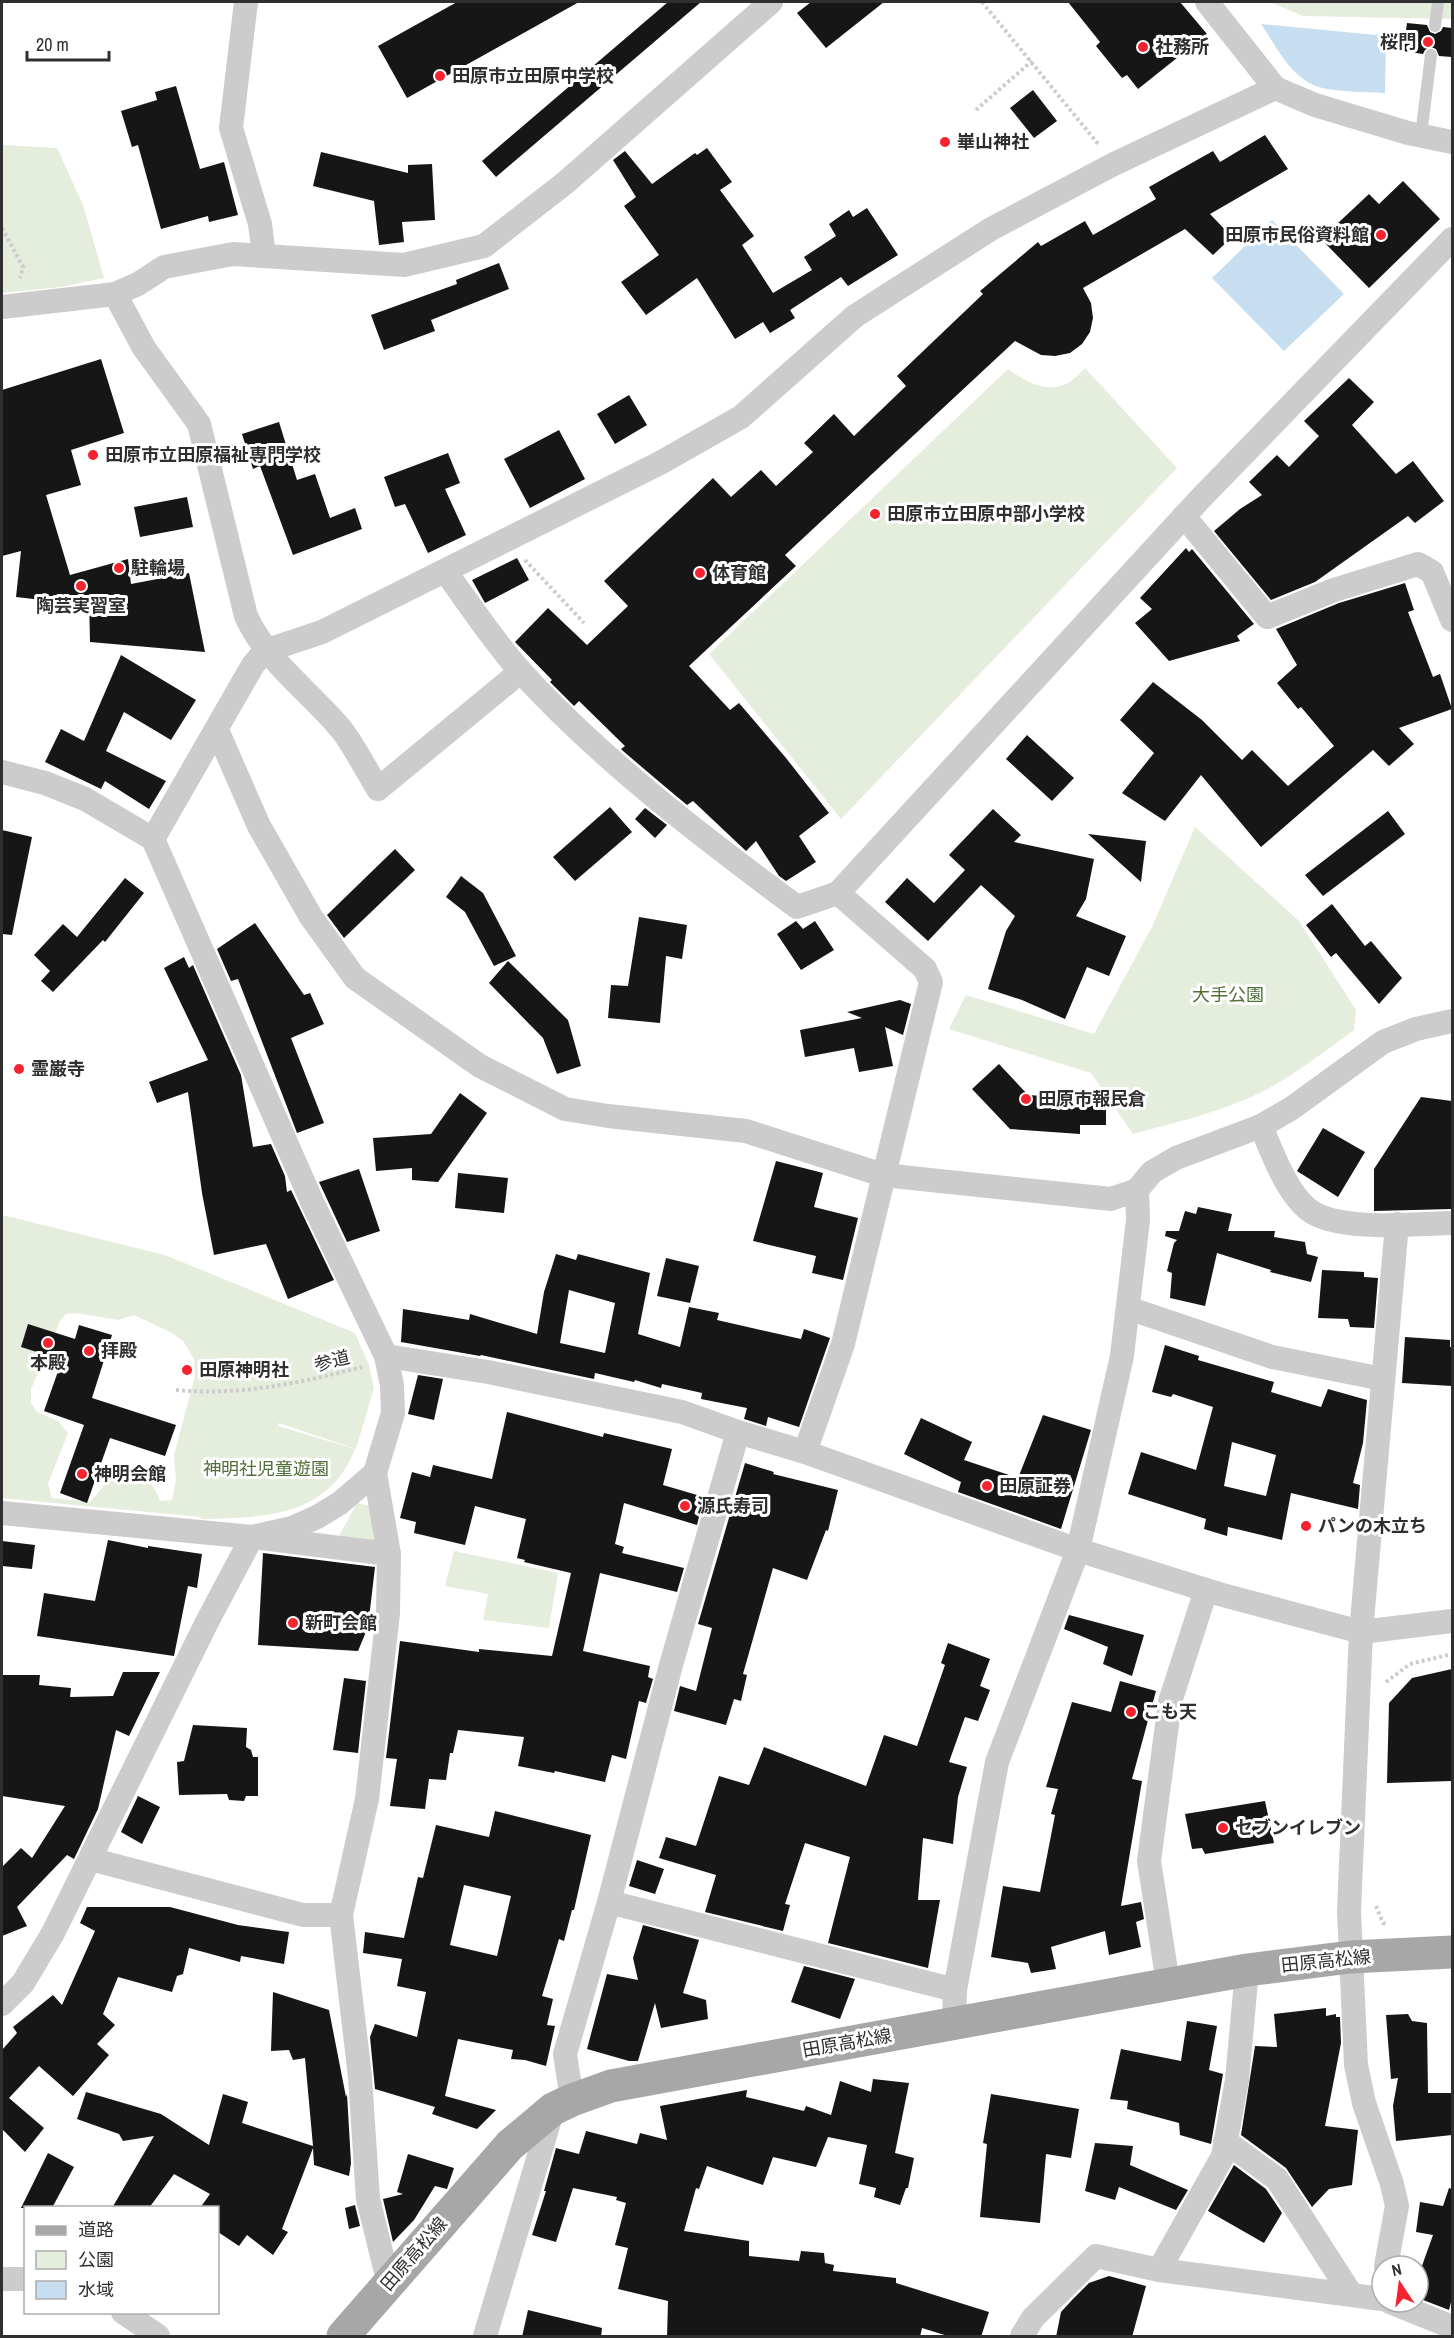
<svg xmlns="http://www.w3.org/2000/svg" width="1454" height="2338" font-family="'Archivo Narrow','Noto Sans JP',sans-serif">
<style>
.green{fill:#e5eddc;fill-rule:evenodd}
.water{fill:#c6deef}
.building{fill:#161616;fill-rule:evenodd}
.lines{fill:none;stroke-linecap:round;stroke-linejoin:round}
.path{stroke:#ccc;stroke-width:4;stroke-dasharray:3 3;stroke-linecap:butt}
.lane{stroke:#ccc;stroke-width:12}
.street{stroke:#ccc;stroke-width:24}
.primary{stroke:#a7a7a7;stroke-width:33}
.poi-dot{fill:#f4232f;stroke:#fff;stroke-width:2}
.labels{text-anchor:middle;stroke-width:6;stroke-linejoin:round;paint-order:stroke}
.poi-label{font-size:18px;font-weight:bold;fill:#2f2f2f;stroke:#fff;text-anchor:start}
.park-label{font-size:18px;fill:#516f38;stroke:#fff}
.street-label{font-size:18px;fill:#2f2f2f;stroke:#fff}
</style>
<rect width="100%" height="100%" fill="#fff"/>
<g class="green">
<polygon points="1270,2 1452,2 1452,19 1303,16"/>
<polygon points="2,145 57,148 83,205 104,278 61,287 2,293"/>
<path d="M1085,368L1177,468L841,819L709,654L1008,369C1025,381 1045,393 1066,384C1073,381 1080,373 1085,368Z"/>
<path d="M1195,827L1299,921L1356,1010L1354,1030C1319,1055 1284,1084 1244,1100C1208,1115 1170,1124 1133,1134L1091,1073L949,1029L966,995L1094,1034L1152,927Z"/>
<path d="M2,1215L165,1255L355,1333L369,1365L374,1388L356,1449L279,1423L278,1426L355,1449C328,1518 264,1517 201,1519V1517L2,1498ZM76,1313L118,1320L134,1315L172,1333L184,1342L194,1359L195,1376L174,1455L176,1480L172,1500L160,1501C153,1482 138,1461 116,1475C106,1481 98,1494 90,1502L52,1498L48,1484L68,1433L58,1421L37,1412L31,1403V1389L60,1321L66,1314Z"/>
<polygon points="357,1503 371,1506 377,1545 338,1538"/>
<polygon points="454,1551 558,1573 549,1628 483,1620 488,1594 445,1586"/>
</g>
<g class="water">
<path d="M1261,24L1386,36L1385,93C1368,92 1330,92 1316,86C1290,76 1276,46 1261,24Z"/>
<polygon points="1272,220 1344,294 1284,351 1212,278"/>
</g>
<g class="building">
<polygon points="457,2 579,2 407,98 378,46"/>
<polygon points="668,2 701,2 496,177 482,161"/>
<polygon points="811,2 884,2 826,48 797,13"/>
<polygon points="1068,2 1180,2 1207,34 1138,89 1127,75 1122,78 1096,46 1100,42"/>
<polygon points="1407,23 1427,25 1430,32 1435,34 1441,31 1443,27 1452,28 1452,57 1439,56 1436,49 1431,47 1425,50 1423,54 1403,51"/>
<polygon points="176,86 200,169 224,162 238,215 209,222 208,216 161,229 138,145 132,147 121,111 157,100 155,92"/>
<polygon points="1033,90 1057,121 1034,138 1010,108"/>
<polygon points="1265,135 1288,169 1210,214 1232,237 1213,255 1185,229 1083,288 1091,303 1093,318 1090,332 1082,344 1070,353 1055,356 1041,355 1015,341 785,555 796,566 689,666 730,710 739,703 786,758 829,813 799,836 816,862 786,881 779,876 756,841 746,851 693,801 687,805 663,785 623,751 621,749 625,746 579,701 574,706 550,682 552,680 515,642 548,608 587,645 628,606 604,581 713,478 731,497 761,470 776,486 813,452 804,443 834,414 854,436 906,386 897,376 983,294 980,291 1038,242 1041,246 1085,221 1093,235 1156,199 1149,187 1213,151 1220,162"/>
<polygon points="707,148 732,182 720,190 754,236 742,245 773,293 812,270 804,257 836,236 829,224 849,210 853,217 867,208 898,255 848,286 841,277 790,310 795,318 770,333 763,322 735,339 697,278 646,315 621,282 659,255 624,206 636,197 613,160 625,151 652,184 695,153 697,155"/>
<polygon points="321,152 408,173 408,165 432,164 435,220 402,222 404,242 379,245 374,201 313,186"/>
<polygon points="1403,181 1440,219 1369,288 1321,239 1369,194 1379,204"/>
<polygon points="499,263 509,289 431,320 435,331 384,350 371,315 457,284 456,280"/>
<polygon points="101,359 124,433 71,450 81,485 46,495 70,575 128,559 131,584 189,573 205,652 90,642 89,597 68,603 16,597 21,551 2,556 2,390"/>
<polygon points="1349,378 1374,402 1352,425 1396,474 1413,461 1444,501 1415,523 1408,516 1315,582 1271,600 1214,531 1240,509 1262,495 1249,482 1277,455 1289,467 1319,436 1304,421"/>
<polygon points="629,395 647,425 615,444 597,414"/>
<polygon points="279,422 297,480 315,474 330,518 355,508 362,529 293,555 260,466 253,469 242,434"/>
<polygon points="559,430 585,479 530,508 504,459"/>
<polygon points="448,453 460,483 445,489 466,535 428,553 405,504 395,507 384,477"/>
<polygon points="187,497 193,527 140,537 134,507"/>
<polygon points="1186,548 1189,552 1192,549 1254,624 1237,636 1240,641 1169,661 1135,623 1152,609 1140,598"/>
<polygon points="517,558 529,580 485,603 472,580"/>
<polygon points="1405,583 1414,610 1408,612 1433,677 1440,674 1452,709 1399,728 1414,744 1389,766 1373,750 1261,847 1201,775 1165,821 1122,793 1154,753 1120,720 1153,682 1202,720 1242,760 1252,750 1288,786 1334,746 1301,707 1298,709 1277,683 1297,665 1276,629 1339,603"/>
<polygon points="121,655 196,700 171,740 124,712 106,751 166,781 149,809 105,781 101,789 45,762 61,729 84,741"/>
<polygon points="1027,735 1074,778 1052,801 1006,759"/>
<polygon points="610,807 632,832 575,881 553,857"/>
<polygon points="645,808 667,825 655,838 635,819"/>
<polygon points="993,809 1021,835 1014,842 1094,859 1086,899 1076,916 1126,936 1109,976 1087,967 1065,1019 1022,1000 988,989 1006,931 1015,916 981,885 928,941 885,902 907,878 934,903 965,870 949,855"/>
<polygon points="1388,811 1405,834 1323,896 1305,875"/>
<polygon points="2,830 32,837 12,935 2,934"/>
<polygon points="1088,834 1146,841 1141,882"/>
<polygon points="395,849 415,870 344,938 327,915"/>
<polygon points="461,876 483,893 516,956 494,966 465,912 446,897"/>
<polygon points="125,878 144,893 105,942 103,940 53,992 41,981 50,971 34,955 63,924 77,937"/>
<polygon points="1332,904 1365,946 1371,941 1402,978 1379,1004 1336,953 1331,957 1306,925"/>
<polygon points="639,917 687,925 682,959 666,956 660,1023 608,1018 611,985 628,986"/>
<polygon points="796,921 803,929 815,921 834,950 801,970 777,934"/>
<polygon points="255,923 304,995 310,993 324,1024 291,1038 324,1123 297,1133 238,979 231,981 217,949"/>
<polygon points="184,957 189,968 193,965 241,1075 253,1147 271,1144 285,1176 287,1192 291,1190 334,1280 288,1299 266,1244 214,1255 202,1193 188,1092 157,1103 149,1082 208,1060 164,968"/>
<polygon points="508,961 568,1020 581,1066 557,1074 543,1038 489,983"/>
<polygon points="900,1000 911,1004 903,1035 885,1027 893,1066 859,1072 854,1048 805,1057 800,1030 862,1018 847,1012"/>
<polygon points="999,1064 1028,1095 1106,1100 1106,1125 1080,1125 1080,1134 1010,1129 972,1089"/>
<polygon points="460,1093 487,1113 438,1182 412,1180 412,1168 376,1171 373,1138 431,1134"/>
<polygon points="1421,1097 1452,1101 1452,1209 1374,1211 1374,1169"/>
<polygon points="1323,1128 1365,1152 1338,1197 1297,1171"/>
<polygon points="776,1161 823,1173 814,1207 858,1218 843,1280 812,1273 816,1256 753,1241"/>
<polygon points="359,1169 380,1231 347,1242 319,1182"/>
<polygon points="458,1173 508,1178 504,1213 455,1208"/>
<polygon points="1198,1207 1232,1214 1228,1231 1275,1231 1274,1237 1305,1242 1307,1254 1318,1257 1311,1282 1270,1272 1271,1270 1217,1253 1205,1306 1170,1298 1172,1273 1167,1271 1174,1243 1177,1240 1165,1236 1166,1231 1179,1231 1185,1211 1196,1214"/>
<path d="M556,1254L576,1260L578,1254L650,1273L638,1334L680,1347L689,1307L719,1313L717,1320L801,1339L804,1329L830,1338L799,1427L768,1417L766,1426L744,1419L747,1408L701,1399L702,1393L662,1384L661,1388L635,1380L634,1382L595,1373L594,1379L481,1355L480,1356L401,1342L403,1309L469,1320L470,1314L537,1334L544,1292ZM569,1290L615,1303L605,1353L560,1343Z"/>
<polygon points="666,1258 699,1266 690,1303 657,1296"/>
<polygon points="1322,1270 1364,1272 1364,1277 1378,1278 1374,1328 1350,1327 1348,1319 1318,1318"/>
<polygon points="28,1324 75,1339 79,1325 112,1335 92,1398 176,1425 165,1456 110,1438 87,1503 60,1493 84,1425 44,1411 62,1360 21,1347"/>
<polygon points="1405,1337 1450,1340 1450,1347 1452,1347 1452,1386 1402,1383"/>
<path d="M1165,1345L1199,1356L1198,1360L1274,1382L1271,1392L1321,1407L1328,1389L1367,1400L1363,1443L1353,1483L1360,1485L1358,1509L1291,1493L1282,1540L1228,1527L1227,1536L1204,1529L1206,1519L1128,1494L1141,1452L1196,1470L1213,1407L1173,1394L1171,1397L1152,1392ZM1232,1442L1276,1455L1266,1496L1224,1486Z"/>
<polygon points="418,1375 443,1379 434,1420 408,1414"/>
<polygon points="507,1412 603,1437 604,1433 672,1449 663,1485 704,1497 697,1525 624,1503 615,1544 624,1547 622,1553 684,1568 677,1592 600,1573 583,1651 650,1666 648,1677 653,1679 646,1703 639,1701 626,1759 612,1755 605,1782 555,1771 554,1773 518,1766 524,1737 458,1730 453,1753 450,1753 446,1780 429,1779 425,1809 390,1806 397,1759 386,1758 400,1641 479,1652 479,1649 552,1656 571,1573 524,1562 525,1560 517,1558 526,1519 475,1506 465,1545 414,1533 416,1522 400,1518 412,1472 430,1477 433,1465 492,1479"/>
<polygon points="1043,1415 1091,1430 1061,1529 958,1492 961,1482 904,1454 921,1418 972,1442 964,1460 1018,1478"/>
<polygon points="745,1463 774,1472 773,1474 838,1490 828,1531 826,1530 807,1580 773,1568 743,1674 747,1675 741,1701 734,1699 726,1725 674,1711 680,1686 696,1691 712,1628 698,1624"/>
<polygon points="108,1540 148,1548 148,1546 202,1554 197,1588 188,1586 174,1656 37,1636 44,1593 95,1601"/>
<polygon points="2,1541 35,1545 32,1569 2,1566"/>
<polygon points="263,1553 375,1567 368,1627 358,1651 258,1645"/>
<polygon points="1069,1615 1144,1635 1132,1676 1103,1664 1108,1647 1064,1629"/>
<polygon points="948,1643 990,1659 980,1686 990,1690 978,1721 965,1717 949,1762 967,1767 958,1797 953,1844 923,1838 918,1900 940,1900 928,1968 828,1943 850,1857 805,1843 785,1904 790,1905 783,1931 705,1912 716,1875 659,1858 666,1837 696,1846 719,1776 749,1785 764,1747 866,1786 884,1735 917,1746 945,1665 941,1663"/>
<polygon points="1452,1669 1452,1781 1387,1783 1389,1703 1412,1678"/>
<polygon points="123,1672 160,1672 129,1736 116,1730 98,1809 74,1859 67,1855 17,1907 27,1926 2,1936 2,1867 21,1848 32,1858 65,1806 2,1796 2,1675 40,1675 39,1685 71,1688 70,1697 113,1696"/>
<polygon points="344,1678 366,1681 358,1753 333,1750"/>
<polygon points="1120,1681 1156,1691 1132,1779 1142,1781 1121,1906 1141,1902 1144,1919 1136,1922 1141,1947 1109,1955 1105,1931 1051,1947 1056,1969 1031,1973 1028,1963 991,1957 1003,1886 1040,1892 1055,1815 1051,1814 1058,1789 1046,1787 1072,1702 1111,1712"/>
<polygon points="193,1725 247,1728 246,1747 251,1750 253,1757 258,1757 258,1796 246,1796 244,1801 229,1800 227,1794 179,1795 177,1762 184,1761"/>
<polygon points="138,1796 160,1807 142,1844 121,1832"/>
<polygon points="1265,1801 1274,1843 1205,1854 1202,1848 1192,1849 1185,1814"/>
<path d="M495,1811L591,1835L574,1910H572L564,1941L559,1939L542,1996L553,1999L547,2025L555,2026L546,2066L525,2060L511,2059L513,2050L458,2039L445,2096L496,2110L477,2129L432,2114L435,2107L375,2089L370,2037L375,2024L417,2037L426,1992L397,1986L402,1959L363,1953L365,1932L404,1938L418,1877L423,1878L436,1825L489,1837ZM464,1885L511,1896L497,1956L450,1945Z"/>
<polygon points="637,1860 664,1869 655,1894 629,1886"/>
<polygon points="87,1907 170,1907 238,1925 289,1932 284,1964 241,1956 240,1962 189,1948 183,1974 177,1976 172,1992 118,1977 103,2014 115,2025 97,2044 109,2055 73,2096 39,2066 9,2098 44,2128 25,2152 2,2129 2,2050 17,2033 13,2027 53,1995 62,2005 95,1931 80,1923"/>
<polygon points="643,1925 699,1940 683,1993 706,2000 708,2019 661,2028 655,2003 638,2061 629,2061 587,2049 607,1974 638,1980 633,1958"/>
<polygon points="804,1966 855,1979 840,2019 791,2002"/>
<polygon points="273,1992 329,2010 346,2097 347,2094 351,2163 349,2176 314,2165 313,2148 282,2229 288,2232 273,2255 247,2235 239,2246 218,2232 218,2208 200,2208 210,2194 174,2174 149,2208 112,2208 154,2136 123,2141 119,2134 77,2119 86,2092 161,2114 209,2145 223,2094 248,2102 242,2123 313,2146 305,2058 293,2060 289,2050 271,2051"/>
<polygon points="1326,2008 1326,2016 1336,2014 1336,2017 1340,2017 1341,2043 1325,2126 1358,2130 1352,2185 1329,2189 1312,2207 1286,2168 1241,2135 1255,2046 1277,2047 1274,2014"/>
<polygon points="1408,2014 1412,2021 1427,2023 1428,2093 1452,2093 1452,2135 1396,2141 1393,2106 1398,2078 1391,2079 1386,2015"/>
<polygon points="1187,2021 1217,2026 1209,2070 1223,2074 1211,2144 1180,2135 1179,2123 1127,2109 1128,2101 1110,2099 1121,2049 1181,2061"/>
<polygon points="873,2079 909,2083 895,2153 914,2158 908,2188 906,2188 900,2205 874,2197 876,2188 859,2184 867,2145 828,2137 816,2167 773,2157 763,2185 707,2166 699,2189 696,2188 684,2231 749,2241 749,2256 799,2261 801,2251 824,2253 825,2263 834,2265 833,2271 896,2278 896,2283 989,2312 981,2337 951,2337 922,2328 920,2337 667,2337 668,2301 618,2289 628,2248 615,2245 626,2203 616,2200 617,2197 573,2188 556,2242 532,2235 546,2191 544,2191 556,2148 579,2154 586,2131 637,2144 640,2133 667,2140 660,2106 747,2090 746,2097 804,2111 806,2106 831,2115 840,2081 871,2092"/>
<polygon points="991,2094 1079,2109 1071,2158 1046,2154 1040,2223 980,2217 987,2144 983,2143"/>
<polygon points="1095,2143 1133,2146 1130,2165 1188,2190 1176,2210 1119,2187 1115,2200 1085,2191"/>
<polygon points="48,2153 74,2167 52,2208 21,2208"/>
<polygon points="408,2154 454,2168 447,2189 435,2186 414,2220 393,2242 383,2199 403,2194 397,2192"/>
<polygon points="1234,2165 1266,2189 1282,2213 1264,2243 1208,2211"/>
<polygon points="1449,2188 1452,2189 1452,2298 1449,2310 1418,2298 1418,2277 1433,2235 1416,2232 1420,2202 1443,2206"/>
<polygon points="355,2205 360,2226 349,2229 345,2208"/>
<polygon points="1109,2276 1146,2286 1132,2337 1056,2337 1061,2312 1072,2300 1089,2283"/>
<polygon points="528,2310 602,2328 601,2337 522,2337"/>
</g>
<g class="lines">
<g class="path">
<polyline points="982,2 1099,145"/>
<polyline points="976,110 1032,61"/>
<polyline points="2,228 23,267 20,278"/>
<polyline points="525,560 584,623"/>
<path d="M176,1390C240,1396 300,1383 362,1367"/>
<polyline points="1386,1682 1410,1664 1452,1654"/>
<polyline points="1376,1906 1383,1923 1387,1924"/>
</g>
<g class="lane">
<polyline points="1435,26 1438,2"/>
<polyline points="1419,134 1421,135 1431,55"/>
</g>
<g class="street">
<polyline points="246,2 231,128 260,224 264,255"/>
<polyline points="1207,2 1275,88 1315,105 1408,133 1452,142"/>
<path d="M115,294L144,348L199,424L246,616C267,662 309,691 341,729C355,747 366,770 378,789L520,672"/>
<polyline points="2,307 115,294 138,284 164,267 233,254 404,265 484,246 565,183 771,2"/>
<polyline points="1184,516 1267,617 1334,590 1418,564 1432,572 1452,620"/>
<path d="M445,571C470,605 494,642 522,673C603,761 701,836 797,907L838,893L1200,499L1452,239"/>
<polyline points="217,730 259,826 311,917 355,978 480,1066 565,1109 608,1116 746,1131 883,1175 1111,1199 1137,1190 1152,1172 1176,1158 1261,1126 1292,1108 1383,1042 1416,1029 1452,1021"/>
<polyline points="2,772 45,783 85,799 153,839 313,1204 386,1356 392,1385 393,1413 375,1473 340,1503 317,1517 292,1528 252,1537 207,1622 53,1933 23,1983 2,2004"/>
<polyline points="153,839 253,665 265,651 322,632 660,463 741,417 855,316 991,229 1114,164 1275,88"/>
<path d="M1261,1126C1271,1150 1287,1194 1309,1210C1338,1232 1415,1224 1452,1223"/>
<polyline points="1128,1308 1272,1357 1383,1379"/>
<polyline points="386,1356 488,1372 682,1412 738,1432 805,1452 1078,1550 1219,1594 1361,1632 1452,1621"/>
<polyline points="805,1452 843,1344 931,982 925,969 838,893"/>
<polyline points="375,1473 389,1554 388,1613 367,1799 341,1915 360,2077 368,2199 389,2284"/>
<polyline points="2,1513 252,1537 389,1554"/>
<polyline points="90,1859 303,1915 341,1915"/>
<polyline points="609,1902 955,1990"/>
<polyline points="1168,1983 1149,1861 1170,1702 1206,1590"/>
<polyline points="954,2022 955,1990 997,1762 1078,1550 1122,1356 1138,1220 1137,1190"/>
<polyline points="572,2100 565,2054 609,1902 671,1665 738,1432"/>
<polyline points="1225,2141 1277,2179 1351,2294"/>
<polyline points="1386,2266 1397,2206 1392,2184 1364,2103 1356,2065 1349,1911 1361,1632 1397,1224"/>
<polyline points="1159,2270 1382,2299"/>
<polyline points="2,2279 26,2279"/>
<polyline points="1390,2302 1452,2327"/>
<polyline points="123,2312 158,2336"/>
<polyline points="485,2336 553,2109"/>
<polyline points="1022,2336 1033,2318 1096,2256 1159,2270 1223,2156 1237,2080 1247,1970"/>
</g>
<polyline class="primary" points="343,2336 510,2145 553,2109 572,2100 611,2086 1247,1970 1350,1957 1452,1952"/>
</g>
<g class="poi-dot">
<circle cx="1428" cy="42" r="6"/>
<circle cx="1143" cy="47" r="6"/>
<circle cx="440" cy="76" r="6"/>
<circle cx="945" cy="142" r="6"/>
<circle cx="1381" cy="235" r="6"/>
<circle cx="93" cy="455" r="6"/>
<circle cx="875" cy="514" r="6"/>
<circle cx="119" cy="568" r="6"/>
<circle cx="700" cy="573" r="6"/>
<circle cx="81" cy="586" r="6"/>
<circle cx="19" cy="1069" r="6"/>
<circle cx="1026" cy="1099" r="6"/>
<circle cx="48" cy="1343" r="6"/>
<circle cx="89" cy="1351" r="6"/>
<circle cx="187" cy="1370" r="6"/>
<circle cx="82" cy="1474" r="6"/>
<circle cx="987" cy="1486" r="6"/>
<circle cx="685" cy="1506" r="6"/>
<circle cx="1306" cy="1526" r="6"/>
<circle cx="293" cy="1623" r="6"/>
<circle cx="1131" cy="1712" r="6"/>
<circle cx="1223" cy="1828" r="6"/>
</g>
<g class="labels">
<g class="poi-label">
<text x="1416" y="48" text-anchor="end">桜門</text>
<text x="1155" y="53">社務所</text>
<text x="452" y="82">田原市立田原中学校</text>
<text x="957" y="148">崋山神社</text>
<text x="1369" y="241" text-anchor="end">田原市民俗資料館</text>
<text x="105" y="461">田原市立田原福祉専門学校</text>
<text x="887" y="520">田原市立田原中部小学校</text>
<text x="131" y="574">駐輪場</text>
<text x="712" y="579">体育館</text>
<text x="81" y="612" text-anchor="middle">陶芸実習室</text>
<text x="31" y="1075">霊巌寺</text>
<text x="1038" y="1105">田原市報民倉</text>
<text x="101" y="1357">拝殿</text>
<text x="48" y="1369" text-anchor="middle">本殿</text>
<text x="199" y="1376">田原神明社</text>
<text x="94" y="1480">神明会館</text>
<text x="999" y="1492">田原証券</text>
<text x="697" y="1512">源氏寿司</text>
<text x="1318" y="1532">パンの木立ち</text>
<text x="305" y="1629">新町会館</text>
<text x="1143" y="1718">こも天</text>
<text x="1235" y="1834">セブンイレブン</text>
</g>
<g class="park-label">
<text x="1228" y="1001">大手公園</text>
<text x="266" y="1475">神明社児童遊園</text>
</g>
<g class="street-label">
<text transform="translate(332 1361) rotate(-14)" y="6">参道</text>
<text transform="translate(1326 1961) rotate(-6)" y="6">田原高松線</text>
<text transform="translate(847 2043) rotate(-10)" y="6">田原高松線</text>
<text transform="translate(414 2254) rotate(-49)" y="6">田原高松線</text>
</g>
</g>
<rect width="1454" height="2338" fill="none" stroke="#2f2f2f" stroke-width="6"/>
<rect x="24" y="2206" width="195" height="108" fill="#ffffff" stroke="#acacac" stroke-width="1.5"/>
<rect x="36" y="2226" width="30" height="9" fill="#a7a7a7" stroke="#acacac" stroke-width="1.5"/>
<text x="78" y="2236" font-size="18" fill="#2f2f2f">道路</text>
<rect x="36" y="2251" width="30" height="18" fill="#e5eddc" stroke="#acacac" stroke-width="1.5"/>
<text x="78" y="2266" font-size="18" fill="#2f2f2f">公園</text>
<rect x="36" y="2281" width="30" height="18" fill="#c6deef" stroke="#acacac" stroke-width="1.5"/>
<text x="78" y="2296" font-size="18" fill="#2f2f2f">水域</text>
<g transform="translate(1400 2284) rotate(347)"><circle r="28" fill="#ffffff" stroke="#acacac" stroke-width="1.5"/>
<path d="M0-4.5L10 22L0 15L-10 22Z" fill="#f4232f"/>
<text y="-9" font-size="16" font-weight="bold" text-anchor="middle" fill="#2f2f2f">N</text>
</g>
<path d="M27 51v9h82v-9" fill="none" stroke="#2f2f2f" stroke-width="3"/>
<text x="36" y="51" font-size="18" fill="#2f2f2f" stroke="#ffffff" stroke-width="4.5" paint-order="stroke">20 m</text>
</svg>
